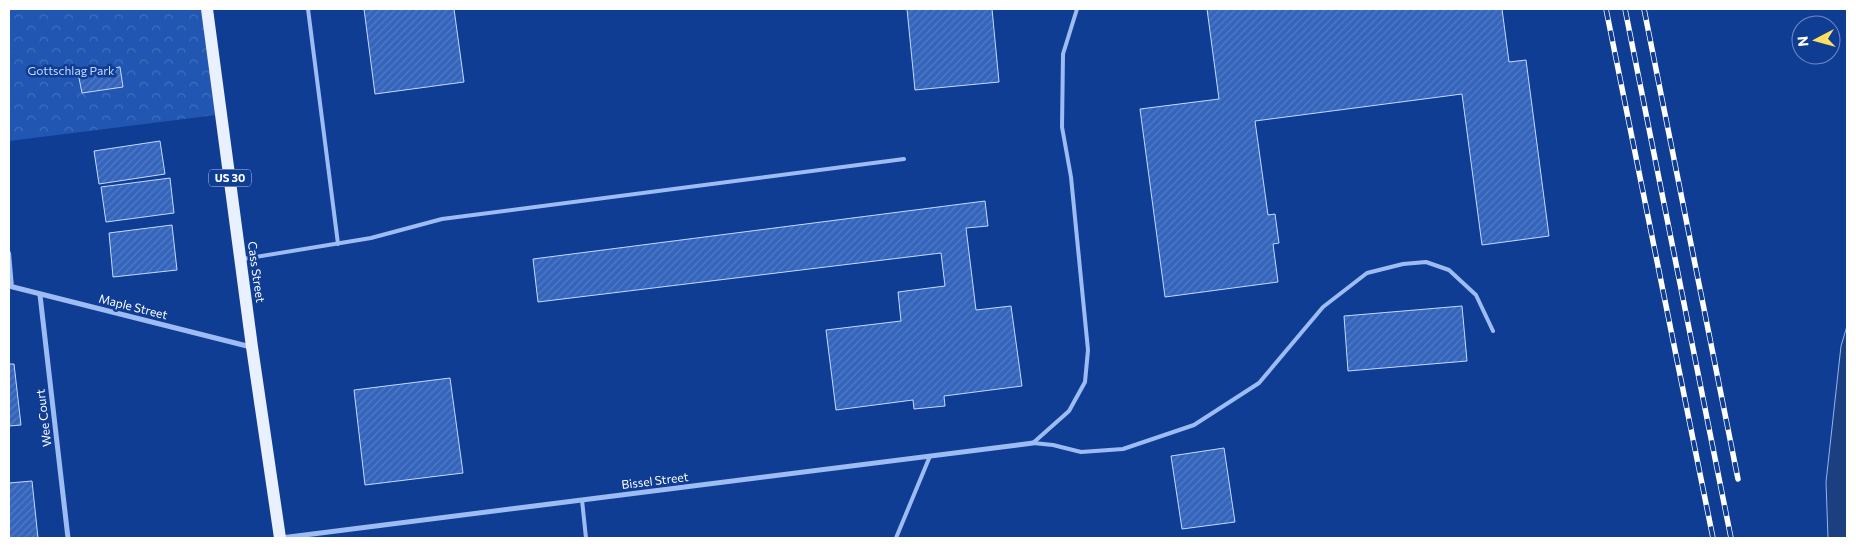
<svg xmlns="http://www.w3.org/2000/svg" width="1856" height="547" font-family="Commissioner,sans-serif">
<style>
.park{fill:url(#park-crowns)}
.water{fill:#1c3f80;stroke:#8eb5f7}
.building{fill:url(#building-hatch);stroke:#c5d9fe}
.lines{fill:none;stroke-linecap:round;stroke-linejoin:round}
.lane{stroke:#9dbcf4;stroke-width:4}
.street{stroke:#9dbcf4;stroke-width:5}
.primary{stroke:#e9f0ff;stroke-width:12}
.rail-casing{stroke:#fff;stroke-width:5.5}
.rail{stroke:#103d94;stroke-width:4;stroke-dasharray:11;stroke-linecap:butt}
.labels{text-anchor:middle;stroke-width:5;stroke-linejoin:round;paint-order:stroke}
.shield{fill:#103d94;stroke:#b7c5df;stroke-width:1}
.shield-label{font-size:11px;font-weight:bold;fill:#fff}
.park-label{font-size:12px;fill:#c5d9fe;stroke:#103d94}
.street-label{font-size:12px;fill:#fff;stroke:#103d94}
</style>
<defs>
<pattern id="park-crowns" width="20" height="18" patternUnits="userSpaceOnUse" patternTransform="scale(1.25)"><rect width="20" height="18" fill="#2156b3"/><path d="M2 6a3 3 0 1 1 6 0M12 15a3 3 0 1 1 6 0" fill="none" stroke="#426fbe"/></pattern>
<pattern id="building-hatch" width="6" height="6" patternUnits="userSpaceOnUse" patternTransform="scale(1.25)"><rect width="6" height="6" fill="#3464bb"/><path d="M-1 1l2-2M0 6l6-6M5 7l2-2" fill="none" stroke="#527bc5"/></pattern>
</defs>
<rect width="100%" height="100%" fill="#103d94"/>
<polygon class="park" points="9,9 203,9 216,115 9,141"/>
<polygon class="water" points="1847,326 1847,538 1828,538 1826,482 1841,346"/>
<g class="building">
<polygon points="364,9 454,9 464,82 375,94"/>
<polygon points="907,9 992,9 999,82 915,90"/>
<polygon points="1207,9 1502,9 1509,62 1526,60 1549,236 1482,245 1462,94 1255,121 1268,215 1275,214 1279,243 1273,244 1278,282 1165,297 1140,109 1219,99"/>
<polygon points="120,67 123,87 82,93 78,73"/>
<polygon points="160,141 165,174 99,184 94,151"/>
<polygon points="170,178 174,213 106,222 101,187"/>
<polygon points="985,201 988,226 966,228 976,310 1011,306 1022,386 944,396 945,406 914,409 913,400 836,410 826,330 901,321 898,292 945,286 941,253 538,302 533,259"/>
<polygon points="172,225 177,270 113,277 109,233"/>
<polygon points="1462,306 1467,361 1348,371 1344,316"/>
<polygon points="9,364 14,364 21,425 9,426"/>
<polygon points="450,378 463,473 365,485 354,390"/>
<polygon points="1224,448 1235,522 1182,529 1171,456"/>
<polygon points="32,481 38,538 9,538 9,483"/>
</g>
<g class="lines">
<g class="lane">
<polyline points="308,9 338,244"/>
<polyline points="9,253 12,287"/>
<polyline points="243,259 371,238 442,219 904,159"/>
<polyline points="1033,443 1053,445 1081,452 1123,449 1194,425 1259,383 1323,307 1367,273 1403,264 1426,262 1449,270 1476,295 1493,331"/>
<polyline points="1033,443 1069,411 1085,382 1088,350 1071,177 1062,127 1063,54 1077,9"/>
<polyline points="582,500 586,538"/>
<polyline points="896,538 930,456"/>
</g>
<g class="street">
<polyline points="9,286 251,347"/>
<polyline points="40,295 68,538"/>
<polyline points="281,538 1033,443"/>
</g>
<polyline class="primary" points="207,9 252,347 280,538"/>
<g class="rail-casing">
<g id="rail">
<polyline points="1606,9 1713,538"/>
<polyline points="1625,9 1731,538"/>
<polyline points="1644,9 1738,479"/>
</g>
</g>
<use href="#rail" class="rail"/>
</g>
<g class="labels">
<rect class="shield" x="209" y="169.5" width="42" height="17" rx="4"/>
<g class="shield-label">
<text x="230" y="182">US 30</text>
</g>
<g class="park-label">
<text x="71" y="75">Gottschlag Park</text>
</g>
<g class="street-label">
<text transform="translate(256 272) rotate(82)" y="4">Cass Street</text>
<text transform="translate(133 307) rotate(14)" y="4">Maple Street</text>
<text transform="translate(44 418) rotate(-97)" y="4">Wee Court</text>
<text transform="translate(655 481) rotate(-7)" y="4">Bissel Street</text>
</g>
</g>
<rect width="1856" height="547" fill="none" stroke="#ffffff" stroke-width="20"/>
<g transform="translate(1816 40) rotate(264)"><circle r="24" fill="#103d94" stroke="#708bbf"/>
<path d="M0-4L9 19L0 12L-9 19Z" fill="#ffdf5f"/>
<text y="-8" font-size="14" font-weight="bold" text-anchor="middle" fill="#ffffff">N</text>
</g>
</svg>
